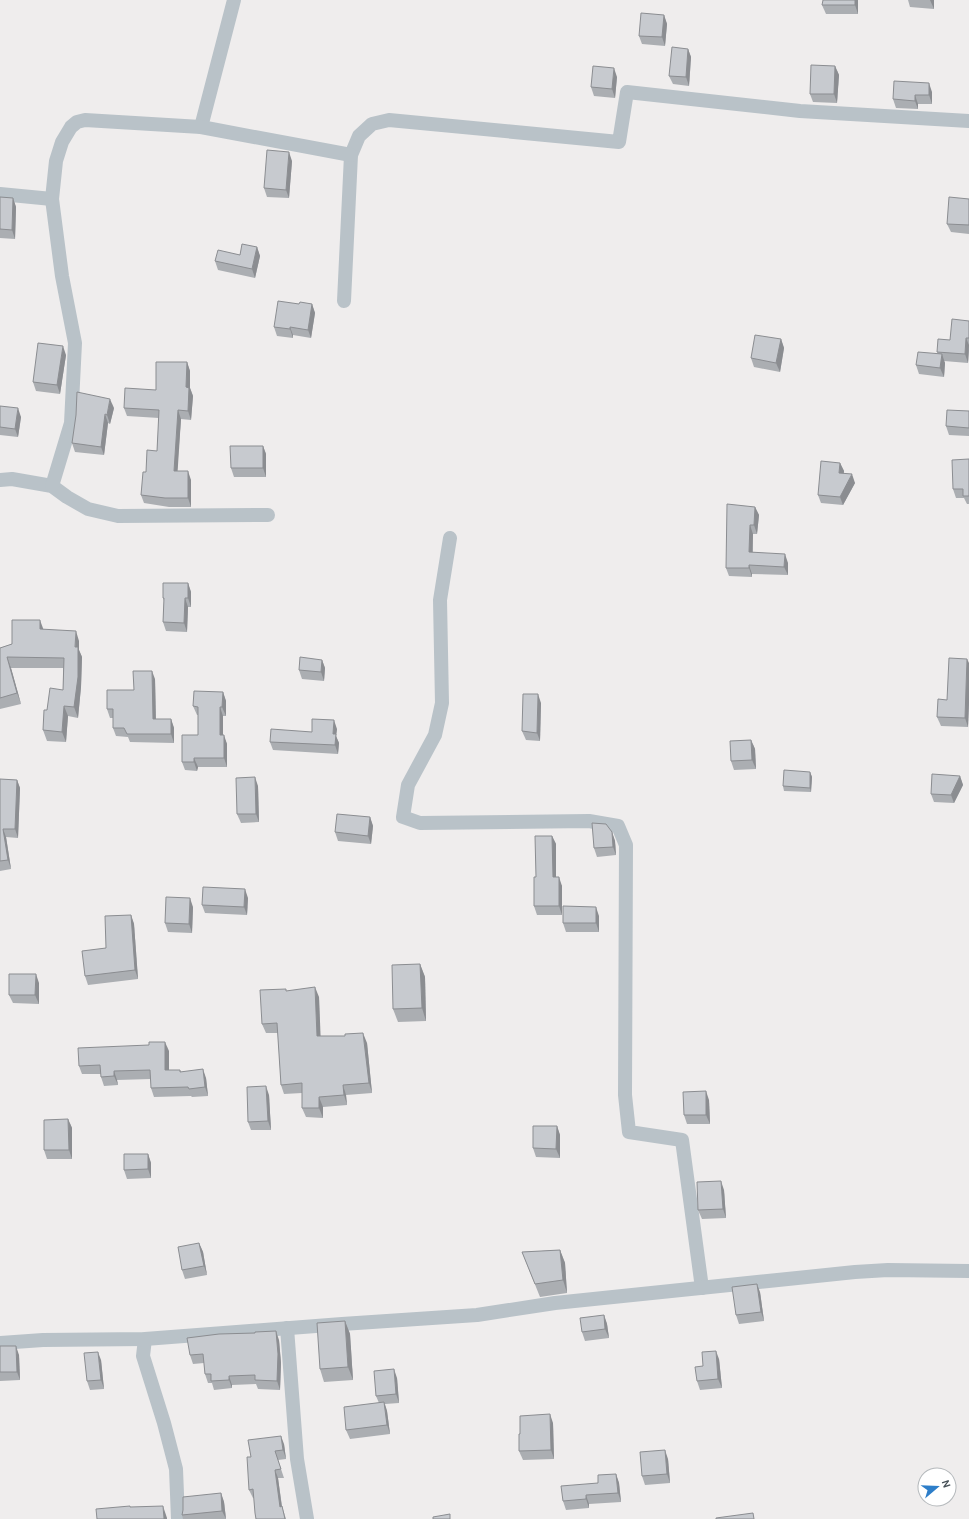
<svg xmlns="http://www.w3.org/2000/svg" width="969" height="1519" font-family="Karla,sans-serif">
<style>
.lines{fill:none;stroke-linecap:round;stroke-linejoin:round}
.minor{stroke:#b9c2c8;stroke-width:14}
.wall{fill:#abaeb2}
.shaded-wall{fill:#8b8d91}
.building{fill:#c7cacf;stroke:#8b8d91}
</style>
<rect width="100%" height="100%" fill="#efeded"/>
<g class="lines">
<g class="minor">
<polyline points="201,127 234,0"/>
<polyline points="0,194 52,199"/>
<polyline points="344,301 351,155 359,136 372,124 389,120 619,142 627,92 800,111 969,121"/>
<polyline points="0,480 12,479 52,486 67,497 88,509 118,516 268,515"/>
<polyline points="52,486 71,423 75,343 62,276 52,199 56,161 62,142 71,127 77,122 85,120 201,127 351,155"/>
<polyline points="450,538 440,600 442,703 435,735 408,785 403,817 420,823 589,821 618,826 626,845 625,1095 629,1132 682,1140 702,1288"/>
<polyline points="287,1328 297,1459 307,1519"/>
<polyline points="145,1339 143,1356 164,1423 176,1469 178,1519"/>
<polyline points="0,1343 43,1340 145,1339 342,1324 477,1315 555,1303 855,1272 888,1270 969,1271"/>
</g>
</g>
<g class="wall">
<polygon points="858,0 858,14 826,14 822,5"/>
<polygon points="908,0 934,0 934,9 910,7"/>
<polygon points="664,15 667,24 665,46 642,44 639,36"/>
<polygon points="688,49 691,57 689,86 673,84 669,76"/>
<polygon points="835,66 839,75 837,103 813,102 810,94"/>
<polygon points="617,77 615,98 594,96 591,87"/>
<polygon points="932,92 932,104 918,104 918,109 896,108 893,99"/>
<polygon points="292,161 289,198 267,197 264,188"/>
<polygon points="0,197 13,198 16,207 15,239 0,238"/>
<polygon points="969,199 969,234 951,232 947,224"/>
<polygon points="257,247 260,256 255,278 218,270 215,261 240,255"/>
<polygon points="299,304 312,304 315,313 311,338 293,335 293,338 277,336 274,327"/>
<polygon points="969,321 969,352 968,363 944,361 945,363 944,377 919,374 916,365 938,354 937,352 950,340"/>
<polygon points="781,339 784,348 780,372 754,367 751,358"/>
<polygon points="66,355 60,394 36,391 33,382"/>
<polygon points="187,362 190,371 190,388 193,396 191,420 181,419 177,471 191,480 191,507 169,507 144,503 141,495 146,472 157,451 159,418 127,416 124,408 156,390"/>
<polygon points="0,406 21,417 18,437 0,435"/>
<polygon points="114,408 110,424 108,423 104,455 75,452 72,443"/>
<polygon points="969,411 969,436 949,435 946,426"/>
<polygon points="263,446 266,454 266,477 234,477 231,468"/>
<polygon points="969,459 969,504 967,504 964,498 956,498 953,489"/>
<polygon points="840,463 844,471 843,473 855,483 843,505 821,503 818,495"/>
<polygon points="755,507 759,515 757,534 753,534 753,552 788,563 788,575 752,574 752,577 729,576 726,568"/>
<polygon points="188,583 191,592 191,607 188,607 187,632 166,631 163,622 164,601 163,598"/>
<polygon points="43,629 79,641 79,650 82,657 81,687 78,718 68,716 66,742 47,741 43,730 47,710 63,690 63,668 11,668 21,704 0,709 0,648 12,644"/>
<polygon points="322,660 325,668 324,681 302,679 299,670"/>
<polygon points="969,663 969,703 968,727 941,726 937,717 947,700"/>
<polygon points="155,679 156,719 171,719 174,728 174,743 130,742 128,737 116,736 113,728 113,718 110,718 107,709 134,690"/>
<polygon points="223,692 226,701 226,716 223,716 223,735 227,744 227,767 198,767 197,771 185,770 182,762 198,735 198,715 197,715 193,706"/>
<polygon points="541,703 540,741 526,740 522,731"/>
<polygon points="337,729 336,736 339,743 338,754 273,750 270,742 312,732"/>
<polygon points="751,740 755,749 756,769 734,770 731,761"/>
<polygon points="810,772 812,777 811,792 784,791 783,786"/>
<polygon points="960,776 963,785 954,803 934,802 931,794"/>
<polygon points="0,779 17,780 20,788 18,838 6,837 11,869 0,871"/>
<polygon points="258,786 259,822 241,823 237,814"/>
<polygon points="370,817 373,826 371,844 338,841 335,832"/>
<polygon points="612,832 615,841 616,855 597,857 594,848"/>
<polygon points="552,836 556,844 556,877 562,886 562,915 537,915 534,906 536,877"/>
<polygon points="248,898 247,915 205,913 202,905"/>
<polygon points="193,907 192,933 168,932 165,923"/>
<polygon points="131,915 134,924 138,979 88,985 85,976 106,948"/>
<polygon points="599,916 599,932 566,932 563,923"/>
<polygon points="420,964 425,977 426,1021 398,1022 393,1009"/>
<polygon points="39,983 39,1004 13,1003 9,995"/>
<polygon points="287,991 319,997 320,1036 367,1043 372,1093 346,1095 347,1105 323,1107 323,1118 306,1117 302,1108 302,1093 284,1094 281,1085 278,1033 266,1033 262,1024"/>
<polygon points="169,1051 169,1070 180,1070 181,1072 206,1078 208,1096 192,1097 191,1096 154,1097 151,1088 151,1079 117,1080 118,1085 104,1086 101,1077 101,1074 82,1074 79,1066"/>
<polygon points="269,1095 271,1130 251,1130 248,1122"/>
<polygon points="709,1100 710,1124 687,1124 684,1115"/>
<polygon points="68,1119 72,1128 72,1159 47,1159 44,1150"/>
<polygon points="557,1126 560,1135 560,1158 536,1157 533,1148"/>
<polygon points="148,1154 151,1163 151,1178 127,1179 124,1170"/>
<polygon points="724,1190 726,1218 702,1219 698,1210"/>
<polygon points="199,1243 203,1252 207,1275 185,1279 182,1270"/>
<polygon points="560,1250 565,1263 567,1293 540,1297 522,1252"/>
<polygon points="760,1292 764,1321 739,1324 736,1315"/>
<polygon points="604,1315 607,1324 609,1338 585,1341 582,1332"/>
<polygon points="345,1321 350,1334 353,1380 324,1382 320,1369"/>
<polygon points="279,1340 281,1363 280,1390 258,1389 256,1384 232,1385 232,1388 214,1390 212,1383 208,1383 205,1374 204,1363 193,1364 190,1355"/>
<polygon points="0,1346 19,1355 20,1380 0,1381"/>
<polygon points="719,1359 722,1388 700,1390 697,1381 703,1366"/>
<polygon points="101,1360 104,1389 90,1390 87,1381"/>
<polygon points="397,1378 399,1403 385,1404 387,1411 390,1434 350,1439 346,1430 379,1403 376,1396"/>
<polygon points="553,1423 554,1459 523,1460 519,1451 520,1434"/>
<polygon points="284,1444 286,1459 278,1460 284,1478 278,1478 282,1506 286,1519 256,1519 254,1498 253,1498 249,1490 251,1457"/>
<polygon points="668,1459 670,1483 645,1485 642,1476"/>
<polygon points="616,1474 619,1483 621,1502 589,1504 589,1508 566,1510 563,1501"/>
<polygon points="221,1493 224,1502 226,1519 183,1519 182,1515"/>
</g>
<g class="shaded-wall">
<polygon points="855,0 858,0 858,14 855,5"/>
<polygon points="930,0 934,0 934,9"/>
<polygon points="664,15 667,24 665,46 662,37"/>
<polygon points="688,49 691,57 689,86 686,77"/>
<polygon points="835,66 839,75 837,103 834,94"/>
<polygon points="614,68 617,77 615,98 612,89"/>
<polygon points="929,83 932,92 932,104 929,95"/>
<polygon points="915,95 918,104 918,109 915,101"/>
<polygon points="289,152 292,161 289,198 286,190"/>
<polygon points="13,198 16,207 15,239 12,230"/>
<polygon points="257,247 260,256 255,278 252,269"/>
<polygon points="312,304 315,313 311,338 308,330"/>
<polygon points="290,327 293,335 293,338 290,329"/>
<polygon points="966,338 969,345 968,363 965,354"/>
<polygon points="781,339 784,348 780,372 776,363"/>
<polygon points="63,346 66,355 60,394 57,385"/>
<polygon points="942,354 945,363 944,377 940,368"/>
<polygon points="187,362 190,371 190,388 193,396 191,420 188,411 186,387"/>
<polygon points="110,399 114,408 110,424 107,415"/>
<polygon points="18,408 21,417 18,437 15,429"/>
<polygon points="178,410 181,419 177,480 174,471"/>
<polygon points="105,414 108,423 104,455 101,447"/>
<polygon points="263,446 266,454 266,477 263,468"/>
<polygon points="840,463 844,471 843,482 839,473"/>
<polygon points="188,471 191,480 191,507 188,498"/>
<polygon points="852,474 855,483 843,505 840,497"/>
<polygon points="755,507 759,515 757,534 754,525"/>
<polygon points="750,525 753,534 752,561 749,552"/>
<polygon points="785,554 788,563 788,575 784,567"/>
<polygon points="749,565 752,574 752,577 749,568"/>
<polygon points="188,583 191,592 191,607 188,598"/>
<polygon points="185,598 188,607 187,632 184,623"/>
<polygon points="40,620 44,631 40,629"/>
<polygon points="76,631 79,641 79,650 82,657 81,687 78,718 74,707"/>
<polygon points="7,657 11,668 21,704 17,693"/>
<polygon points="967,659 969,663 969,703 968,727 965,718"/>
<polygon points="322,660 325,668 324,681 321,672"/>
<polygon points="152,671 155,679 156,728 153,719"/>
<polygon points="223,692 226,701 226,716 222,707"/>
<polygon points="538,694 541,703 540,741 537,733"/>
<polygon points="64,706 68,716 66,742 62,732"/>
<polygon points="220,707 223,716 223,744 220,735"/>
<polygon points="171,719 174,728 174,743 171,734"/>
<polygon points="334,720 337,729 336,736 339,743 338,754 335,745 333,734"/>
<polygon points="224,735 227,744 227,767 224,758"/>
<polygon points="751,740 755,749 756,769 752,760"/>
<polygon points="194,758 198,767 197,771 194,762"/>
<polygon points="810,772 812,777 811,792 810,788"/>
<polygon points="960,776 963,785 954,803 951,795"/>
<polygon points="255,777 258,786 259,822 256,814"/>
<polygon points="17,780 20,788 18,838 15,829"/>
<polygon points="370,817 373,826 371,844 368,836"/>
<polygon points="3,829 6,837 11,869 8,860"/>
<polygon points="612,832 615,841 616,855 613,847"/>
<polygon points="552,836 556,844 556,886 553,877"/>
<polygon points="559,877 562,886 562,915 559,906"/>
<polygon points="245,889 248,898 247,915 244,907"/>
<polygon points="190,898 193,907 192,933 189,924"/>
<polygon points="596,907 599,916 599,932 596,923"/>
<polygon points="131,915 134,924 138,979 135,970"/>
<polygon points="420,964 425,977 426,1021 422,1008"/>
<polygon points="36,974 39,983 39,1004 35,995"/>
<polygon points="315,987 319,997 321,1046 317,1036"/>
<polygon points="363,1033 367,1043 372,1093 369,1083"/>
<polygon points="165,1042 169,1051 169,1079 165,1070"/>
<polygon points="203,1069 206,1078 208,1096 205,1087"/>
<polygon points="114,1071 117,1080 118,1085 114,1076"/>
<polygon points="343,1085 346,1095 347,1105 344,1095"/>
<polygon points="266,1086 269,1095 271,1130 268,1121"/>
<polygon points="706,1091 709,1100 710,1124 706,1115"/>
<polygon points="319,1097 323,1107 323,1118 319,1108"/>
<polygon points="68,1119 72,1128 72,1159 69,1150"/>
<polygon points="557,1126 560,1135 560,1158 556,1149"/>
<polygon points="148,1154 151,1163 151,1178 148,1169"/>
<polygon points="721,1181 724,1190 726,1218 723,1209"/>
<polygon points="199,1243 203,1252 207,1275 204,1266"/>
<polygon points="560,1250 565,1263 567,1293 563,1280"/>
<polygon points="757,1284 760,1292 764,1321 761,1312"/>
<polygon points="604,1315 607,1324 609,1338 605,1329"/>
<polygon points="345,1321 350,1334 353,1380 348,1367"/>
<polygon points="276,1331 279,1340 281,1363 280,1390 277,1381"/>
<polygon points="16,1346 19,1355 20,1380 17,1372"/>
<polygon points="716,1351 719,1359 722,1388 718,1379"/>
<polygon points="98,1352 101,1360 104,1389 101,1380"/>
<polygon points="394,1369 397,1378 399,1403 396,1394"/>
<polygon points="229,1376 232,1385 232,1388 229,1380"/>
<polygon points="384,1402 387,1411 390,1434 387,1425"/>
<polygon points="550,1414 553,1423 554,1459 551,1450"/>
<polygon points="281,1436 284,1444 286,1459 283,1450"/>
<polygon points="665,1450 668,1459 670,1483 667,1474"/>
<polygon points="275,1470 278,1478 283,1516 280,1507"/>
<polygon points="616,1474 619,1483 621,1502 618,1493"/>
<polygon points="221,1493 224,1502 226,1519 222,1511"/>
<polygon points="586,1495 589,1504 589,1508 586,1499"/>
<polygon points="163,1506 167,1518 167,1519 164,1519"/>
</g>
<g class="building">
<polygon points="823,0 855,0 855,5 822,5"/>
<polygon points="641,13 664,15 662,37 639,36"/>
<polygon points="672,47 688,49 686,77 669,76"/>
<polygon points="811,65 835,66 834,94 810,94"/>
<polygon points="593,66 614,68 612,89 591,87"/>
<polygon points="894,81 929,83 929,95 915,95 915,101 893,99"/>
<polygon points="267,150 289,152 286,190 264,188"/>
<polygon points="0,197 13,198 12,230 0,229"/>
<polygon points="949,197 969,199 969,225 947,224"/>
<polygon points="242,244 257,247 252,269 215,261 218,250 240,255"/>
<polygon points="278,301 299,304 300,302 312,304 308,330 290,327 290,329 274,327"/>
<polygon points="952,319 969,321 969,338 966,338 965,354 937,352 938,339 950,340"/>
<polygon points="755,335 781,339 776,363 751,358"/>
<polygon points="38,343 63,346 57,385 33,382"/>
<polygon points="918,352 942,354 940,368 916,365"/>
<polygon points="156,362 187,362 186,387 189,388 188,411 178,410 174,471 188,471 188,498 165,498 141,495 143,472 146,472 147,450 157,451 159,410 124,408 125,388 156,390"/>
<polygon points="77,392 110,399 107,415 105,414 101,447 72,443 76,415"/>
<polygon points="0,406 18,408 15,429 0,427"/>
<polygon points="947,410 969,411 969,428 946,426"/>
<polygon points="230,446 263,446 263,468 231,468"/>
<polygon points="969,459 969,496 963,496 963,489 953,489 952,460"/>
<polygon points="821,461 840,463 839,473 852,474 840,497 818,495"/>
<polygon points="727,504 755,507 754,525 750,525 749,552 785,554 784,567 749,565 749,568 726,568"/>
<polygon points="163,583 188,583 188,598 185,598 184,623 163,622 164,598 163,598"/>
<polygon points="12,620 40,620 40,629 76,631 75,647 78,647 78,677 74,707 64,706 62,732 43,730 44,710 47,710 50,688 63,690 64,658 7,657 17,693 0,698 0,648 12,644"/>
<polygon points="300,657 322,660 321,672 299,670"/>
<polygon points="949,658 967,659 965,718 937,717 938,699 947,700"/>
<polygon points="133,671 152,671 153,719 171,719 171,734 127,734 124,728 113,728 113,709 107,709 107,690 134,690"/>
<polygon points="194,691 223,692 222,707 220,707 220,735 224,735 224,758 194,758 194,762 182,762 182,735 198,735 198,707 193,706"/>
<polygon points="523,694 538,694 537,733 522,731"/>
<polygon points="312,719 334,720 333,734 336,734 335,745 270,742 271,729 312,732"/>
<polygon points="751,740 752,760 731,761 730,741"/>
<polygon points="784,770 810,772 810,788 783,786"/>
<polygon points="932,774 960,776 951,795 931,794"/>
<polygon points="255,777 256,814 237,814 236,778"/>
<polygon points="0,779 17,780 15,829 3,829 8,860 0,861"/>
<polygon points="337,814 370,817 368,836 335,832"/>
<polygon points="592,823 606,824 612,832 613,847 594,848"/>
<polygon points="535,836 552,836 553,877 559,877 559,906 534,906 534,877 536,877"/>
<polygon points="203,887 245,889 244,907 202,905"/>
<polygon points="166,897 190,898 189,924 165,923"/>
<polygon points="563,906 596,907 596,923 563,923"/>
<polygon points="131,915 135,970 85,976 82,951 106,948 105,916"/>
<polygon points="420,964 422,1008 393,1009 392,965"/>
<polygon points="9,974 36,974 35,995 9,995"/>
<polygon points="315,987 317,1036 345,1036 345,1034 363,1033 369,1083 343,1085 344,1095 319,1097 319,1108 302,1108 302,1083 281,1085 277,1023 262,1024 260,990 286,989 286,991"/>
<polygon points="149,1042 165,1042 165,1070 180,1070 180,1072 203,1069 205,1087 189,1089 188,1087 151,1088 150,1070 114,1071 114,1076 101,1077 100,1065 79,1066 78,1048 149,1045"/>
<polygon points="266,1086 268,1121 248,1122 247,1087"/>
<polygon points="706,1091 706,1115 684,1115 683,1092"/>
<polygon points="68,1119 69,1150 44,1150 44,1120"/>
<polygon points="533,1126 557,1126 556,1149 533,1148"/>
<polygon points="124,1154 148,1154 148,1169 124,1170"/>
<polygon points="721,1181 723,1209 698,1210 697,1182"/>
<polygon points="199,1243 204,1266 182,1270 178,1247"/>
<polygon points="560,1250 563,1280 535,1284 522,1252"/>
<polygon points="757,1284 761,1312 736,1315 732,1287"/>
<polygon points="604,1315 605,1329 582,1332 580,1318"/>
<polygon points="345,1321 348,1367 320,1369 317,1323"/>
<polygon points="276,1331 278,1354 277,1381 255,1380 255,1375 229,1376 229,1380 211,1381 211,1374 205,1374 203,1354 190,1355 187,1338 219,1334 255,1333 255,1332"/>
<polygon points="0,1346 16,1346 17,1372 0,1372"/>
<polygon points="716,1351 718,1379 697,1381 695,1367 703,1366 702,1352"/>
<polygon points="98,1352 101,1380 87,1381 84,1353"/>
<polygon points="394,1369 396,1394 376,1396 374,1371"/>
<polygon points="384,1402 387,1425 346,1430 344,1407"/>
<polygon points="550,1414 551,1450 519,1451 519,1434 520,1434 520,1416"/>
<polygon points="281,1436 283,1450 275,1451 281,1469 275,1470 280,1507 282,1506 285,1519 256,1519 255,1513 253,1489 249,1490 247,1457 251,1457 248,1440"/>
<polygon points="665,1450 667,1474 642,1476 640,1452"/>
<polygon points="616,1474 618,1493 586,1495 586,1499 563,1501 561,1486 598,1483 598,1475"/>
<polygon points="221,1493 222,1511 182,1515 183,1510 183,1497"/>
<polygon points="130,1506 130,1507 163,1506 164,1519 97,1519 96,1509"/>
<polygon points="753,1513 754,1519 716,1519 716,1518"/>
<polygon points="450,1514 450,1519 433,1519 433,1517"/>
</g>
<g transform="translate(937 1487) rotate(71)"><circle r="19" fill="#ffffff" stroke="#b5b9bc"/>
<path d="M0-3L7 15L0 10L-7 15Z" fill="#2d7ec9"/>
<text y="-6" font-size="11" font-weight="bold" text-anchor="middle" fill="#475158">N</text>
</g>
</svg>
